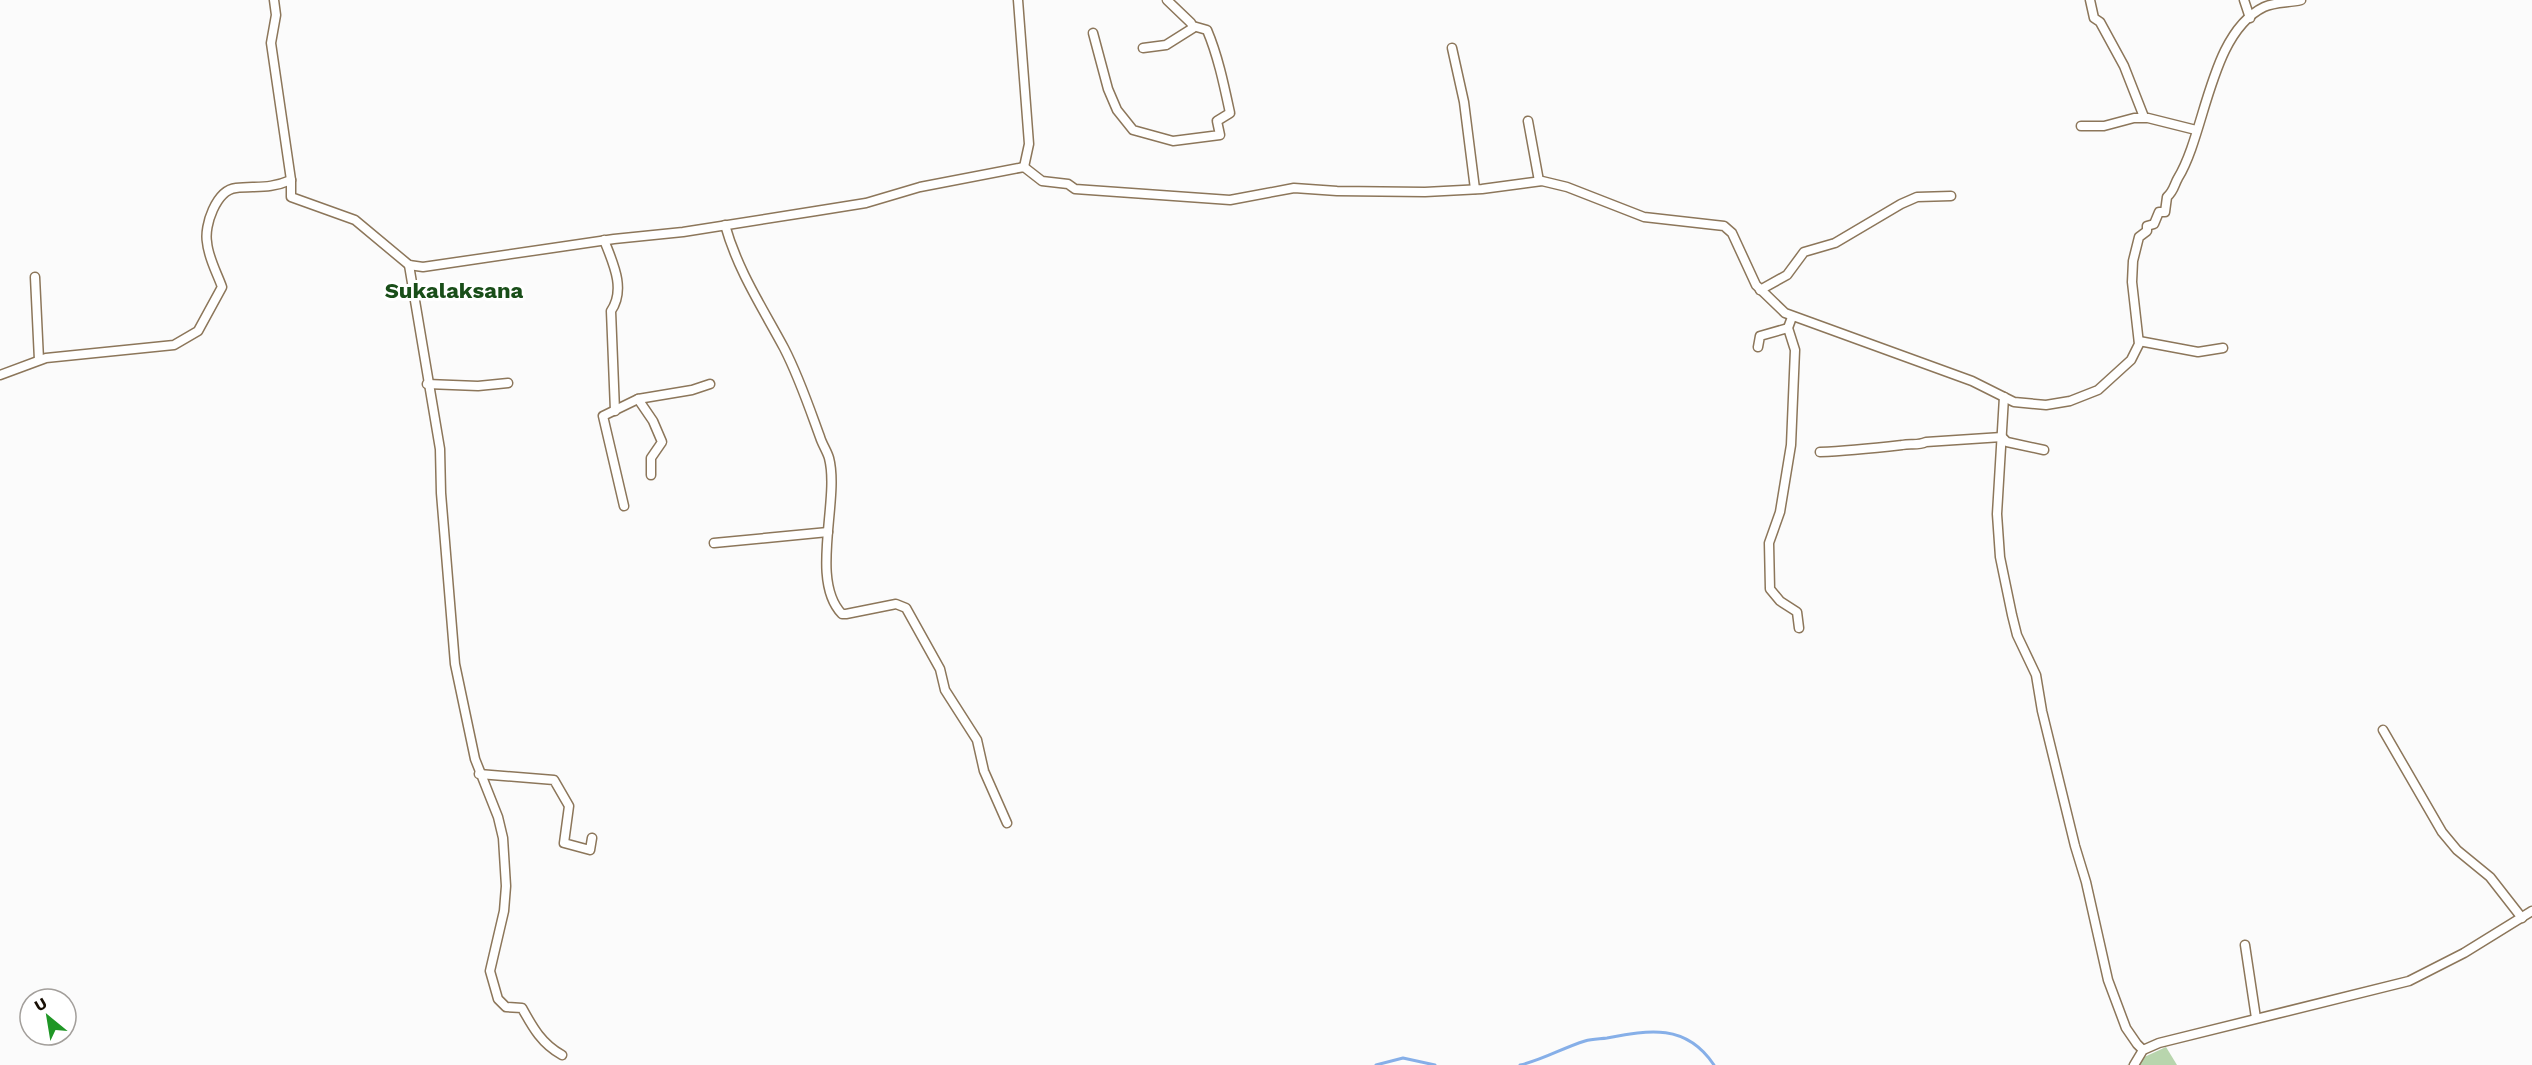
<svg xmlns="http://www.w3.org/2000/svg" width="2532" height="1065" font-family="'Work Sans',sans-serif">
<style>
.green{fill:#b8d5ad}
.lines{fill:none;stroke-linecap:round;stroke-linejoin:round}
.stream{stroke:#86afe8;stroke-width:3}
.minor-casing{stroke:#8c765a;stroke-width:11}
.minor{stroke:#fff;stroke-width:8}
.labels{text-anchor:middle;stroke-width:6;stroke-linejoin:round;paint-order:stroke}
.quarter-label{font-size:22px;font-weight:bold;fill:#194e19;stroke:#fff}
</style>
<rect width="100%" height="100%" fill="#fbfbfb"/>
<polygon class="green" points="2166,1047 2177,1065 2127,1065"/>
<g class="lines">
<g class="stream">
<polyline points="1376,1065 1403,1058 1435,1065"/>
<path d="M1520,1065C1543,1060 1562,1048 1585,1041C1592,1039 1600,1039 1607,1038C1649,1030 1686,1023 1714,1065"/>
</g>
<g class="minor-casing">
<g id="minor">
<path d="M274,0L276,15L271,43L291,180V197L355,220L409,265L423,267L614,239L683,232L816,211L866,203L920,187L1024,167L1042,181L1068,184L1075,189L1230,200L1294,188L1337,191L1425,192L1482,189L1542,181L1567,187L1644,217L1724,226L1732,233L1756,285L1785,313L1972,381L2014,402L2046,405L2070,401L2098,390L2131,360L2139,344L2132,282L2133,261L2139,237L2147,231V226L2154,224L2159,212H2165L2167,197C2174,191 2174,185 2178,178C2206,132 2210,33 2264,7C2275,2 2289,3 2301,0"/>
<polyline points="1018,0 1029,144 1024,167"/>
<polyline points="2090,0 2094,18 2100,22 2124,66 2144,117"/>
<polyline points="2244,0 2250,18"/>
<path d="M1093,33L1108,89L1117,110L1133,130L1173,141L1220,135L1217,121L1230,113C1224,85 1218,56 1207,30L1193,26"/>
<polyline points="1143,48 1166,45 1193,28 1191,23 1167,0"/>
<polyline points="1452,48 1464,102 1475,189"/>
<polyline points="1528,121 1539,181"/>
<polyline points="2081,126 2104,126 2134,118 2148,118 2196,130"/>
<path d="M725,225C738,271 762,307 784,348C799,377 809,407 820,437C822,444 827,451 829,458C840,500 809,580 842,614H846L896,604L906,608L940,669L945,690L977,740L984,771L1007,823"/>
<path d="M604,240C613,263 626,289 611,311L615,411"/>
<path d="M409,265L440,449L441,493L455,664L475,759L498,817L503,838L506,886L504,911L490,971L498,999L506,1007L522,1008C533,1028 542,1044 562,1055"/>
<polyline points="35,277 39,360"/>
<polyline points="1760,290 1787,275 1804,252 1835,243 1901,204 1917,197 1951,196"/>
<polyline points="1792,317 1788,328 1795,350 1791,445 1780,512 1769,543 1770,589 1780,601 1797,612 1799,628"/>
<polyline points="2139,341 2198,352 2223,348"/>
<polyline points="1758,347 1760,336 1788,328"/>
<path d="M0,375L46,358L174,345L198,331L222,287C217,273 208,257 207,242C204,226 216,190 236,188C257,186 270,189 291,180"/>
<polyline points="427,384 478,386 508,383"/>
<polyline points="2004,397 1997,514 2000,557 2012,615 2017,635 2036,675 2042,711 2075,846 2086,882 2108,980 2126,1028 2137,1044 2143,1050"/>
<polyline points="638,399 653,421 662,442 651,458 651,475"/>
<path d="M1820,452C1847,451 1875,448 1902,445C1911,443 1917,446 1926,442L2002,437L2007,442L2044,450"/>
<polyline points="624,506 603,416 638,399 692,390 710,384"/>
<polyline points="714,543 828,532"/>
<polyline points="2383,730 2442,832 2457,850 2490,877 2522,918"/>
<polyline points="479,774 554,780 569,806 564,843 590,850 592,838"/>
<polyline points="2245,945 2256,1018"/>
<polyline points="2134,1065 2143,1050 2159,1043 2409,981 2464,953 2532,911"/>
</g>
</g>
<use href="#minor" class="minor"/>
</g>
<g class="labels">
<g class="quarter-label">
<text x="454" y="298">Sukalaksana</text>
</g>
</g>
<g transform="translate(48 1017) rotate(330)"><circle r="28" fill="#ffffff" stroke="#a39f9b" stroke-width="1.5"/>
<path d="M0-4.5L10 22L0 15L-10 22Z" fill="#1f9625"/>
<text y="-9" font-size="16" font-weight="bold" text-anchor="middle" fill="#180f05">U</text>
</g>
</svg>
